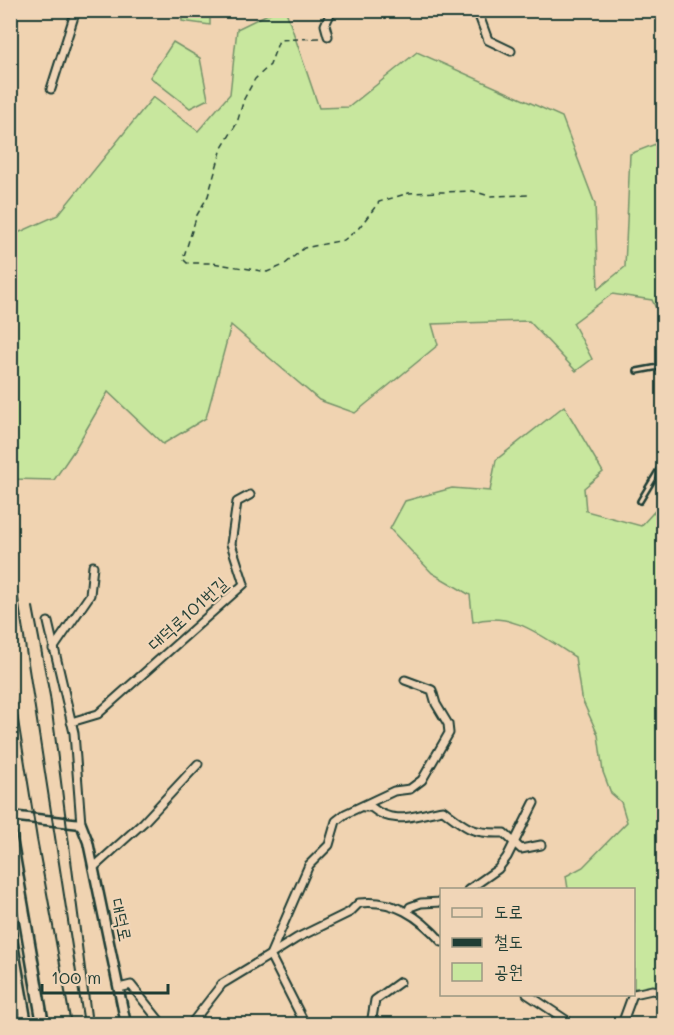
<svg xmlns="http://www.w3.org/2000/svg" width="674" height="1035" font-family="Mali,'Poor Story',sans-serif">
<style>
.green{fill:#c8e79e;stroke:#749269;stroke-width:1.5}
.lines{fill:none;stroke-linecap:round;stroke-linejoin:round}
.service-casing{stroke:#1f3d34;stroke-width:8}
.minor-casing{stroke:#1f3d34;stroke-width:11}
.tertiary-casing{stroke:#1f3d34;stroke-width:13}
.trunk-casing{stroke:#1f3d34;stroke-width:15}
.path{stroke:#1f3d34;stroke-width:1.5;stroke-dasharray:6 4.5;stroke-linecap:butt}
.service{stroke:#f0d5b7;stroke-width:3}
.minor{stroke:#f0d5b7;stroke-width:7}
.tertiary{stroke:#f0d5b7;stroke-width:8}
.trunk{stroke:#f0d5b7;stroke-width:10}
.rail{stroke:#1f3d34;stroke-width:2}
.labels{text-anchor:middle;stroke-width:4.5;stroke-linejoin:round;paint-order:stroke}
.street-label{font-size:18px;fill:#1f3d34;stroke:#f0d5b7}
</style>
<rect width="100%" height="100%" fill="#f0d3b1"/>
<filter id="ink" filterUnits="userSpaceOnUse"><feTurbulence type="fractalNoise" baseFrequency=".0167" numOctaves="2"/><feDisplacementMap in="SourceGraphic" scale="12" xChannelSelector="R" yChannelSelector="G"/><feConvolveMatrix kernelMatrix="1 2 1 2 8 2 1 2 1" color-interpolation-filters="sRGB"/></filter>
<g filter="url(#ink)">
<g class="green">
<polygon points="276,10 286,11 319,108 349,107 417,52 562,117 595,204 598,289 625,267 630,154 663,141 663,323 652,300 612,294 573,323 592,359 576,371 529,321 432,324 438,345 355,413 319,400 231,325 206,418 163,444 108,392 75,449 54,480 12,479 11,236 58,215 153,97 198,131 230,94 237,29"/>
<polygon points="181,11 210,11 210,25 182,21"/>
<polygon points="173,42 200,58 208,99 190,108 150,77"/>
<path d="M564,406L603,472L584,488L586,511L641,526L663,502V988H634V890L568,889L566,876L583,867L627,822L621,802L611,793L603,772L598,735L581,697L575,657C543,637 512,610 473,622L470,595L432,573L390,529L405,501L452,488L490,491L496,460Z"/>
</g>
<g class="lines">
<g class="service-casing">
<g id="service">
<polyline points="637,371 664,366"/>
<polyline points="640,501 660,468 664,453"/>
</g>
</g>
<g class="minor-casing">
<g id="minor">
<polyline points="477,10 488,40 511,51"/>
<polyline points="658,10 664,12"/>
<polyline points="328,36 325,25 332,10"/>
<polyline points="51,89 76,10"/>
<polyline points="48,622 74,733 81,824"/>
<polyline points="53,649 90,595 93,566"/>
<polyline points="71,722 98,714 244,584 231,544 237,502 250,495"/>
<path d="M364,807H371C395,827 416,814 443,810C467,829 473,834 504,833L521,849L541,845"/>
<polyline points="93,868 144,822 198,764"/>
<polyline points="468,890 498,869 507,857 534,803"/>
<polyline points="408,912 410,907 421,903 442,902"/>
<polyline points="119,988 131,985 162,1024"/>
<polyline points="527,994 572,1024"/>
<polyline points="634,994 652,990 664,992"/>
<polyline points="191,1024 222,984 270,955 309,865 329,845 336,821 345,814 394,791 410,789 422,780 449,733 448,724 436,704 432,690 405,680"/>
<path d="M305,1024L270,955L297,938L350,912L359,903C394,899 419,916 442,942"/>
<polyline points="371,1024 375,1000 400,982"/>
<polyline points="622,1024 633,994"/>
</g>
</g>
<g class="tertiary-casing">
<polyline id="tertiary" points="10,816 81,824 88,842 126,1024"/>
</g>
<g class="trunk-casing">
<g id="trunk">
<polyline points="10,833 43,1024"/>
<polyline points="10,933 26,1024"/>
</g>
</g>
<polyline class="path" points="319,38 279,40 270,65 255,79 244,99 237,123 222,148 208,196 197,215 183,259 187,263 213,263 267,272 284,265 304,248 344,240 358,229 379,202 409,193 473,191 489,196 530,195"/>
<use href="#service" class="service"/>
<use href="#minor" class="minor"/>
<use href="#tertiary" class="tertiary"/>
<use href="#trunk" class="trunk"/>
<g class="rail">
<polyline points="10,547 84,1024"/>
<polyline points="33,607 50,696 91,1016"/>
<polyline points="10,670 37,839 71,1024"/>
</g>
</g>
</g>
<g class="labels">
<g class="street-label">
<text transform="translate(188 614) rotate(-42)" y="6">대덕로101번길</text>
<text transform="translate(121 920) rotate(78)" y="6">대덕로</text>
</g>
</g>
<rect width="674" height="1035" fill="none" stroke="#f0d5b7" stroke-width="36"/>
<rect x="18" y="18" width="638" height="999" fill="none" stroke="#1f3d34" stroke-width="2" filter="url(#ink)"/>
<rect x="440" y="888" width="195" height="108" fill="#f0d5b7" stroke="#9c9883" stroke-width="1.5"/>
<rect x="452" y="908" width="30" height="9" fill="#f0d5b7" stroke="#9c9883" stroke-width="1.5"/>
<text x="494" y="918" font-size="18" fill="#1f3d34">도로</text>
<rect x="452" y="938" width="30" height="9" fill="#1f3d34" stroke="#9c9883" stroke-width="1.5"/>
<text x="494" y="948" font-size="18" fill="#1f3d34">철도</text>
<rect x="452" y="963" width="30" height="18" fill="#c8e79e" stroke="#9c9883" stroke-width="1.5"/>
<text x="494" y="978" font-size="18" fill="#1f3d34">공원</text>
<path d="M42 984v9h126v-9" fill="none" stroke="#1f3d34" stroke-width="3"/>
<text x="51" y="984" font-size="18" fill="#1f3d34" stroke="#f0d5b7" stroke-width="4.5" paint-order="stroke">100 m</text>
</svg>
